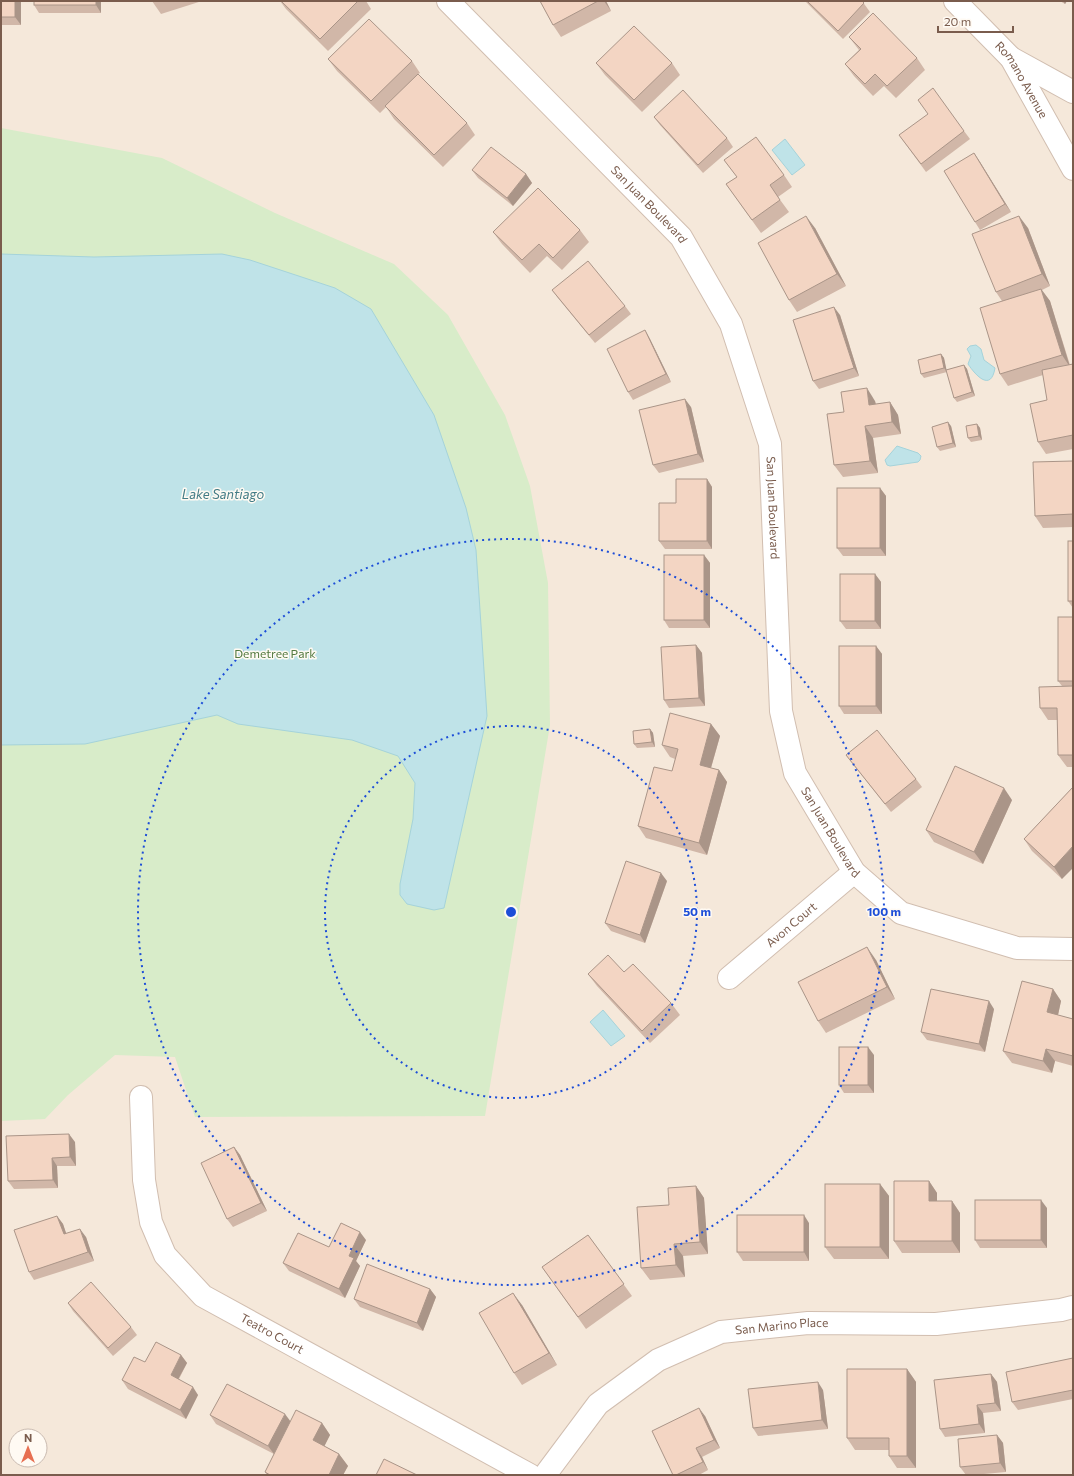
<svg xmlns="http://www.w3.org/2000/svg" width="1074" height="1476" font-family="Commissioner,sans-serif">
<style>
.residential{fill:#f5e8da;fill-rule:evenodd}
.green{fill:#d8ecc9}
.water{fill:#bfe3e8;stroke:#a5d3da}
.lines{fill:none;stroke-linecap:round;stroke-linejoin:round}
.street-casing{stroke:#d1beb0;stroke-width:24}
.street{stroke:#fff;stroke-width:22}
.wall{fill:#d1b7a8}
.shaded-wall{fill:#aa9588}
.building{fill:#f3d5c3;stroke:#aa9588}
.ring{fill:none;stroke:#1d4ed8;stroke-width:2;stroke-dasharray:2 4}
.labels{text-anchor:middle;stroke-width:3;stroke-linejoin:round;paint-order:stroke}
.street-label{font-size:12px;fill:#7a5c4d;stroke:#fffaf3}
.park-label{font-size:12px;fill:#537a41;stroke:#fffaf3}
.water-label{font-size:13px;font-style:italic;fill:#437c86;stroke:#fffaf3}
.centre{fill:#1d4ed8;stroke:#fffaf3;stroke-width:2}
.ring-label{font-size:12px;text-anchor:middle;font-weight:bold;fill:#1d4ed8;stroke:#fffaf3;stroke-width:3;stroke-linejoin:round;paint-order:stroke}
</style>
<rect width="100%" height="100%" fill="#fdf6ec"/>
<path class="residential" d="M1,1H1073V1475H1ZM16,1436H40V1460H16Z"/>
<polygon class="green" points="1,128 162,158 275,213 394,264 448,315 505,415 530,486 548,583 550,725 485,1116 195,1117 175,1057 115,1055 68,1095 45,1119 1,1121"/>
<g class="water">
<polygon points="785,139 805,165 792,175 772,150"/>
<polygon points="1,254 94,257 222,254 250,260 335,288 371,309 434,415 466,508 476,550 487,716 444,908 434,910 407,904 400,895 400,884 413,819 415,783 398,756 352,740 238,724 217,715 85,744 1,745"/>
<path d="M976,345L981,349L984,360L995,368C991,392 976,376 968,364L971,356L967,349L970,346Z"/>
<polygon points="897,446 918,453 921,456 920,460 918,462 890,466 887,465 885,460"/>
<polygon points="603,1010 625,1036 611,1046 590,1022"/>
</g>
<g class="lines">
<g class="street-casing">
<g id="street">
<path id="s1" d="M448,1L681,237L731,324L770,444L781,711L795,773L854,872L901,913L1017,948L1073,949"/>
<path id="s2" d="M955,1L1011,58L1073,169"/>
<polyline points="1011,58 1073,92"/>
<path id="s3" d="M729,978L854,872"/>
<path id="s4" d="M141,1097L144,1180L151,1222L165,1255L203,1296L530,1475"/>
<path id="s5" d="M545,1475L598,1404L658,1360L721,1332L808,1323L936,1324L1061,1310L1073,1307"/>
</g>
</g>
<use href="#street" class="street"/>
</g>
<g class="wall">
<rect x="1" y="1" width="20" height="24"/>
<polygon points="101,1 101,13 39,13 34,5"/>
<polygon points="152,1 202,1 161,14"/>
<polygon points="280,1 366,1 371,9 328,51 286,9"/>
<polygon points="540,1 606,1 611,11 561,37 553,25"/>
<polygon points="805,1 862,1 870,12 843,39"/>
<polygon points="1060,1 1067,1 1065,4"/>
<polygon points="849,37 917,58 925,70 896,98 884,86 873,96 854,76 845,64 859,50"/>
<polygon points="328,59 412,61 420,73 418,74 467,123 475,135 443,167 394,119 386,107 380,113 337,71"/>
<polygon points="596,63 672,63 680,75 642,112 605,75"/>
<polygon points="654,117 727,138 733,147 703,173 660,125"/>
<polygon points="964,131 970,139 926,172 899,135"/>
<polygon points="974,153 980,162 1011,212 980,230 975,222"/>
<polygon points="724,160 784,175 792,187 778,197 789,212 761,233 726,184 737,177"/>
<polygon points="472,170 526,174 532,183 513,206 478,178"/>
<polygon points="815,228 846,286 797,312 789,300"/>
<polygon points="1028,228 1050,286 1042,290 1050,301 1070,365 1073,364 1073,449 1046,454 1038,442 1047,400 1043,375 1008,386 1000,374 1002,301 996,292"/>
<polygon points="580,230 589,242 562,270 547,256 530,273 502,244 493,232"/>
<polygon points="552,290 625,306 631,314 595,343 558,298"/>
<polygon points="840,315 859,376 819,389 813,381"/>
<polygon points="645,330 650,339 671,382 633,400 628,392"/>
<polygon points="941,354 944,358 946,370 964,365 967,369 975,396 957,402 954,398 947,372 924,378 921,374"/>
<polygon points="875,401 876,404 890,402 898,415 901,434 873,438 878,473 843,477 834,465 844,412"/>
<polygon points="691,407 704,462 659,473 653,465"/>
<polygon points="977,424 980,428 982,440 971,442 968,438"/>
<polygon points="951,426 956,447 940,451 937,447"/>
<polygon points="1073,461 1073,527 1043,528 1035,516"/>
<polygon points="707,479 712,487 712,549 665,549 659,541 676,503"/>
<polygon points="880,488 886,496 886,556 843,556 837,548"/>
<polygon points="1073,541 1073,608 1068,601"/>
<polygon points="704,555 710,563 710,628 669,628 664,620"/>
<polygon points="875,574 881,582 881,629 846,629 840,621"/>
<polygon points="1073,617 1073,767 1067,767 1058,755 1058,720 1048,720 1040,708 1062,686 1058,681"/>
<polygon points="696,645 702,653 705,706 669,708 664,700"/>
<polygon points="876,646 882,654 882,714 844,714 839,706"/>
<polygon points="711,724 720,736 711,768 719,770 727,782 707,855 646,838 638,826 672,771 675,759 670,757 662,745"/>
<polygon points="650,729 653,733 655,747 637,748 634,744"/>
<polygon points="846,755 916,779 922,787 891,812 852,763"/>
<polygon points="1073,787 1062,879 1032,851 1024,839"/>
<polygon points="1012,800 983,864 934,842 926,830"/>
<polygon points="667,881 645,943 611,931 605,923"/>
<polygon points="876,960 895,999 826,1033 818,1021"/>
<polygon points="624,972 671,1003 680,1015 650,1043 597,986 588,974"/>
<polygon points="1053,989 1061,1001 1058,1015 1073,1019 1073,1066 1055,1061 1052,1073 1012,1063 1003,1051"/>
<polygon points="994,1009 985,1052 927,1040 921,1032"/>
<polygon points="874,1055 874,1093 844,1093 839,1085"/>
<polygon points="75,1142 76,1166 57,1166 58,1188 14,1189 8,1181"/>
<polygon points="234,1147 240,1155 267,1211 233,1227 227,1219"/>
<polygon points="929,1181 937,1193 937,1201 952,1201 960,1213 960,1253 902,1253 894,1241"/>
<polygon points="880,1184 889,1196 889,1259 834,1259 825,1247"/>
<polygon points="696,1186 704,1198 708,1254 683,1256 685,1277 650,1280 641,1268 669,1205"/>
<polygon points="1047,1208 1047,1248 980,1248 975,1240"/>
<polygon points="57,1216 63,1224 66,1233 86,1237 94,1261 34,1280 29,1272"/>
<polygon points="809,1223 809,1261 743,1261 737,1252"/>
<polygon points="588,1235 632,1296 586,1329 542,1267"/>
<polygon points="366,1240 356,1261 360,1266 345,1298 289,1271 283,1263 329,1247"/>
<polygon points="430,1289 436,1297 423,1331 360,1307 354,1299"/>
<polygon points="68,1303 131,1327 137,1335 113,1356 73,1311"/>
<polygon points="522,1305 557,1365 522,1385 514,1373"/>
<polygon points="181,1355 187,1363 179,1379 198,1395 186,1419 128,1389 122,1380 145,1362"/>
<polygon points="1073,1358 1073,1399 1018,1410 1012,1402"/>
<polygon points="907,1369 916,1382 916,1468 897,1468 889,1456 889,1450 855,1450 847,1438"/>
<polygon points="991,1374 997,1382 1001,1411 983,1413 985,1433 945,1437 940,1429"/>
<polygon points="823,1390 828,1429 758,1436 753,1428"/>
<polygon points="210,1415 290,1422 322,1423 330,1435 324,1446 339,1454 348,1466 343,1475 267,1475 265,1472 274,1454 216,1424"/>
<polygon points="705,1416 720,1448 702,1457 708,1470 699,1475 673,1475"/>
<polygon points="997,1435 1003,1443 1006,1472 973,1475 966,1475 960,1467"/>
</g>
<g class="shaded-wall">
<polygon points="15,1 21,1 21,25 15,17"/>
<polygon points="96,1 101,1 101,13 96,5"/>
<polygon points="604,1 606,1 611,11"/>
<polygon points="1063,1 1067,1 1065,4"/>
<polygon points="974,153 980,162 1011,212 1005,204"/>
<polygon points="526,174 532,183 513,206 507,198"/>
<polygon points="806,216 815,228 846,286 837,274"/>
<polygon points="1019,216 1028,228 1050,286 1042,274"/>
<polygon points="1041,289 1050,301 1070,367 1062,355"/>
<polygon points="834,307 840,315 859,376 854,368"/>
<polygon points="645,330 650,339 671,382 666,374"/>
<polygon points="941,354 944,358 947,372 944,368"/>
<polygon points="964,365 967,369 975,396 972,392"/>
<polygon points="867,388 875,401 878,417 869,405"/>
<polygon points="685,399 691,407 704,462 698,454"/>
<polygon points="890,402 898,415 901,434 892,422"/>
<polygon points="948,422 951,426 956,447 953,443"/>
<polygon points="977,424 980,428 982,440 979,436"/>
<polygon points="865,426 873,438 878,473 870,461"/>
<polygon points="707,479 712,487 712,549 707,541"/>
<polygon points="880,488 886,496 886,556 880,548"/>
<polygon points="704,555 710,563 710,628 704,620"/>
<polygon points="875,574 881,582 881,629 875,621"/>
<polygon points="696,645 702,653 705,706 699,698"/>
<polygon points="876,646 882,654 882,714 876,706"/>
<polygon points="711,724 720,736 708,778 700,765"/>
<polygon points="650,729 653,733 655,747 652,742"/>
<polygon points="719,770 727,782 707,855 699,843"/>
<polygon points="1004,788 1012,800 983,864 974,852"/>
<polygon points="1073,846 1073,868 1062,879 1054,867"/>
<polygon points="661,873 667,881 645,943 640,935"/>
<polygon points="867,947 876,960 895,999 887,987"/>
<polygon points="1053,989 1061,1001 1056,1024 1047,1012"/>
<polygon points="989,1001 994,1009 985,1052 979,1044"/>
<polygon points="868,1047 874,1055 874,1093 868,1085"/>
<polygon points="1046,1049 1055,1061 1052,1073 1043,1061"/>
<polygon points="69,1134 75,1142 76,1166 70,1157"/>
<polygon points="234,1147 240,1155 267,1211 261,1203"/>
<polygon points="52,1158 57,1166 58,1188 53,1180"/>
<polygon points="929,1181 937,1193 937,1213 929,1201"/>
<polygon points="880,1184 889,1196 889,1259 880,1247"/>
<polygon points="696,1186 704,1198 708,1254 700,1242"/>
<polygon points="1041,1200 1047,1208 1047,1248 1041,1240"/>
<polygon points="952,1201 960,1213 960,1253 952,1241"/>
<polygon points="804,1215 809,1223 809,1261 804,1252"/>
<polygon points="57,1216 63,1224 69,1242 64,1234"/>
<polygon points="80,1229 86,1237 94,1261 88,1252"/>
<polygon points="360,1232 366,1240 356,1261 360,1266 345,1298 339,1289 349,1256"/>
<polygon points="674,1244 683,1256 685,1277 676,1265"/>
<polygon points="430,1289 436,1297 423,1331 417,1323"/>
<polygon points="513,1293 522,1305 557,1365 549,1353"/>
<polygon points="181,1355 187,1363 176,1383 171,1375"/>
<polygon points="907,1369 916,1382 916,1468 907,1456"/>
<polygon points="991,1374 997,1382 1001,1411 995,1403"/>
<polygon points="818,1382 823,1390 828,1429 822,1420"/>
<polygon points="193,1387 198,1395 186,1419 180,1410"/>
<polygon points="977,1405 983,1413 985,1433 979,1424"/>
<polygon points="699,1408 705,1416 720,1448 714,1440"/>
<polygon points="285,1414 291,1422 274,1454 268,1446"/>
<polygon points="322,1423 330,1435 321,1453 313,1440"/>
<polygon points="997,1435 1003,1443 1006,1472 1000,1463"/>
<polygon points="696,1448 702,1457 708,1470 703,1462"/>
<polygon points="339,1454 348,1466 343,1475 329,1475"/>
</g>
<g class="building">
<rect x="1" y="1" width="14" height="16"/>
<rect x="34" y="1" width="62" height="4"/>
<polygon points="281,1 358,1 320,39"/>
<polygon points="540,1 598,1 553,25"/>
<polygon points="807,1 862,1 864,3 838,31"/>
<polygon points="873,13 917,58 887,86 875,74 865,84 845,64 861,49 849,37"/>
<polygon points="369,19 412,61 371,101 328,59"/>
<polygon points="634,26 672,63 634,100 596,63"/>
<polygon points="418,74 467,123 434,155 385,106"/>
<polygon points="933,88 964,131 921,164 899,135 928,114 918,100"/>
<polygon points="683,90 727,138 698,165 654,117"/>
<polygon points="756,137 784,175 770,185 780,200 752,220 726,184 737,177 724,160"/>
<polygon points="491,147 526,174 507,198 472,170"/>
<polygon points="974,153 1005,204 975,222 944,171"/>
<polygon points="538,188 580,230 553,258 539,244 522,260 493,232"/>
<polygon points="806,216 837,274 789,300 758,243"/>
<polygon points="1019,216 1042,274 996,292 972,234"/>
<polygon points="588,261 625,306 589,335 552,290"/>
<polygon points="1041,289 1062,355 1000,374 980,308"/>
<polygon points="834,307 854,368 813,381 793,320"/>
<polygon points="645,330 666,374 628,392 607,349"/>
<polygon points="941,354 944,368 921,374 918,360"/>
<polygon points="1073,364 1073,435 1038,442 1030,404 1047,400 1042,370"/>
<polygon points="964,365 972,392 954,398 946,370"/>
<polygon points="867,388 869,405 890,402 892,422 865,426 870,461 834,465 827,414 844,412 841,392"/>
<polygon points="685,399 698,454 653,465 639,410"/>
<polygon points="948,422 953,443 937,447 932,427"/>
<polygon points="977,424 979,436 968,438 966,426"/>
<polygon points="1073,461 1073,514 1035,516 1033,462"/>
<polygon points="676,479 707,479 707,541 659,541 659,503 676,503"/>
<rect x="837" y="488" width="43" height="60"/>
<rect x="1068" y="541" width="5" height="60"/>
<rect x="664" y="555" width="40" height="65"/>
<rect x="840" y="574" width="35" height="47"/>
<rect x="1058" y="617" width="15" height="64"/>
<polygon points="696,645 699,698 664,700 661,647"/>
<rect x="839" y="646" width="37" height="60"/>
<polygon points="1073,686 1073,755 1058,755 1057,708 1040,708 1039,687"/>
<polygon points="670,713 711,724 700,765 719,770 699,843 638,826 654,767 672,771 678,749 662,745"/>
<polygon points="650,729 652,742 634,744 633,731"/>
<polygon points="877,730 916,779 885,804 846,755"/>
<polygon points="955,766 1004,788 974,852 926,830"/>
<polygon points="1073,787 1073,846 1054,867 1024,839"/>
<polygon points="626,861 661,873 640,935 605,923"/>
<polygon points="867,947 887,987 818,1021 798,982"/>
<polygon points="608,955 624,972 633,964 671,1003 642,1031 588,974"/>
<polygon points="1022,981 1053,989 1047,1012 1073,1019 1073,1056 1046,1049 1043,1061 1003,1051"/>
<polygon points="931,989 989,1001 979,1044 921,1032"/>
<rect x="839" y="1047" width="29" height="38"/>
<polygon points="69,1134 70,1157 52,1158 53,1180 8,1181 6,1136"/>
<polygon points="234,1147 261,1203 227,1219 201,1163"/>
<polygon points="894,1181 929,1181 929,1201 952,1201 952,1241 894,1241"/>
<rect x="825" y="1184" width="55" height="63"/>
<polygon points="696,1186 700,1242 674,1244 676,1265 641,1268 637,1207 669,1205 668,1188"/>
<rect x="975" y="1200" width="66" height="40"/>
<rect x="737" y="1215" width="67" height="37"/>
<polygon points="57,1216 64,1234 80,1229 88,1252 29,1272 14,1230"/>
<polygon points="341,1223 360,1232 349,1256 354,1258 339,1289 283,1263 298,1233 329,1247"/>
<polygon points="588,1235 624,1284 578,1317 542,1267"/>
<polygon points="367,1264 430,1289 417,1323 354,1299"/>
<polygon points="91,1282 131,1327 108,1348 68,1303"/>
<polygon points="513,1293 549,1353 514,1373 479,1313"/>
<polygon points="156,1342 181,1355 171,1375 193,1387 180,1410 122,1380 134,1357 145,1362"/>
<polygon points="1073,1358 1073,1390 1012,1402 1006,1372"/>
<polygon points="847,1369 907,1369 907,1456 889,1456 889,1438 847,1438"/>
<polygon points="991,1374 995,1403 977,1405 979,1424 940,1429 934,1380"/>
<polygon points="818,1382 822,1420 753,1428 748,1389"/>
<polygon points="227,1384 285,1414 268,1446 210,1415"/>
<polygon points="699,1408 714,1440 696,1448 703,1462 676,1475 673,1475 652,1431"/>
<polygon points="296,1410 322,1423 313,1440 339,1454 329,1475 270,1475 265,1472"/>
<polygon points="997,1435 1000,1463 960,1467 958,1439"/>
<polygon points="384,1459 417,1475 376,1475"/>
</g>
<g class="ring">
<circle cx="511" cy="912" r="186"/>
<circle cx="511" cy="912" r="373"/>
</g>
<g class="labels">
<g class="street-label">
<text dy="4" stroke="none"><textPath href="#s2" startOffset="104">Romano Avenue</textPath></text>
<text dy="4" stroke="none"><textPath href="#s1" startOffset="286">San Juan Boulevard</textPath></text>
<text dy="4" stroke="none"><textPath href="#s1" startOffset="622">San Juan Boulevard</textPath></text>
<text dy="4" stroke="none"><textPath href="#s1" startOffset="958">San Juan Boulevard</textPath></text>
<text dy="4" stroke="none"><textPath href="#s3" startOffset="82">Avon Court</textPath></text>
<text dy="4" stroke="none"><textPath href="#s5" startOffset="293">San Marino Place</textPath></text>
<text dy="4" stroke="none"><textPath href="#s4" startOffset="296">Teatro Court</textPath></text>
</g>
<g class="park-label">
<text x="275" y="658">Demetree Park</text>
</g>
<g class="water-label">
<text x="223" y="499">Lake Santiago</text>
</g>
</g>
<circle cx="511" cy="912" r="6" class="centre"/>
<g class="ring-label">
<text x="697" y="916">50 m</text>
<text x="884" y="916">100 m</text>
</g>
<rect width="1074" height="1476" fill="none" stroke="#7a5c4d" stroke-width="4"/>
<g transform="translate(28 1448)"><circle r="19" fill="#fffaf3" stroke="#cabbb1"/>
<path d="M0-3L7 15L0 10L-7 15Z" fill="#e76f51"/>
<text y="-6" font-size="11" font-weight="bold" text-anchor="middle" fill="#7a5c4d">N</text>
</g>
<path d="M938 26v6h75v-6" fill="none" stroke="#7a5c4d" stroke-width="2"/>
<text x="944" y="26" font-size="12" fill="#7a5c4d" stroke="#fffaf3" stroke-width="3" paint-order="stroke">20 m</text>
</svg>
